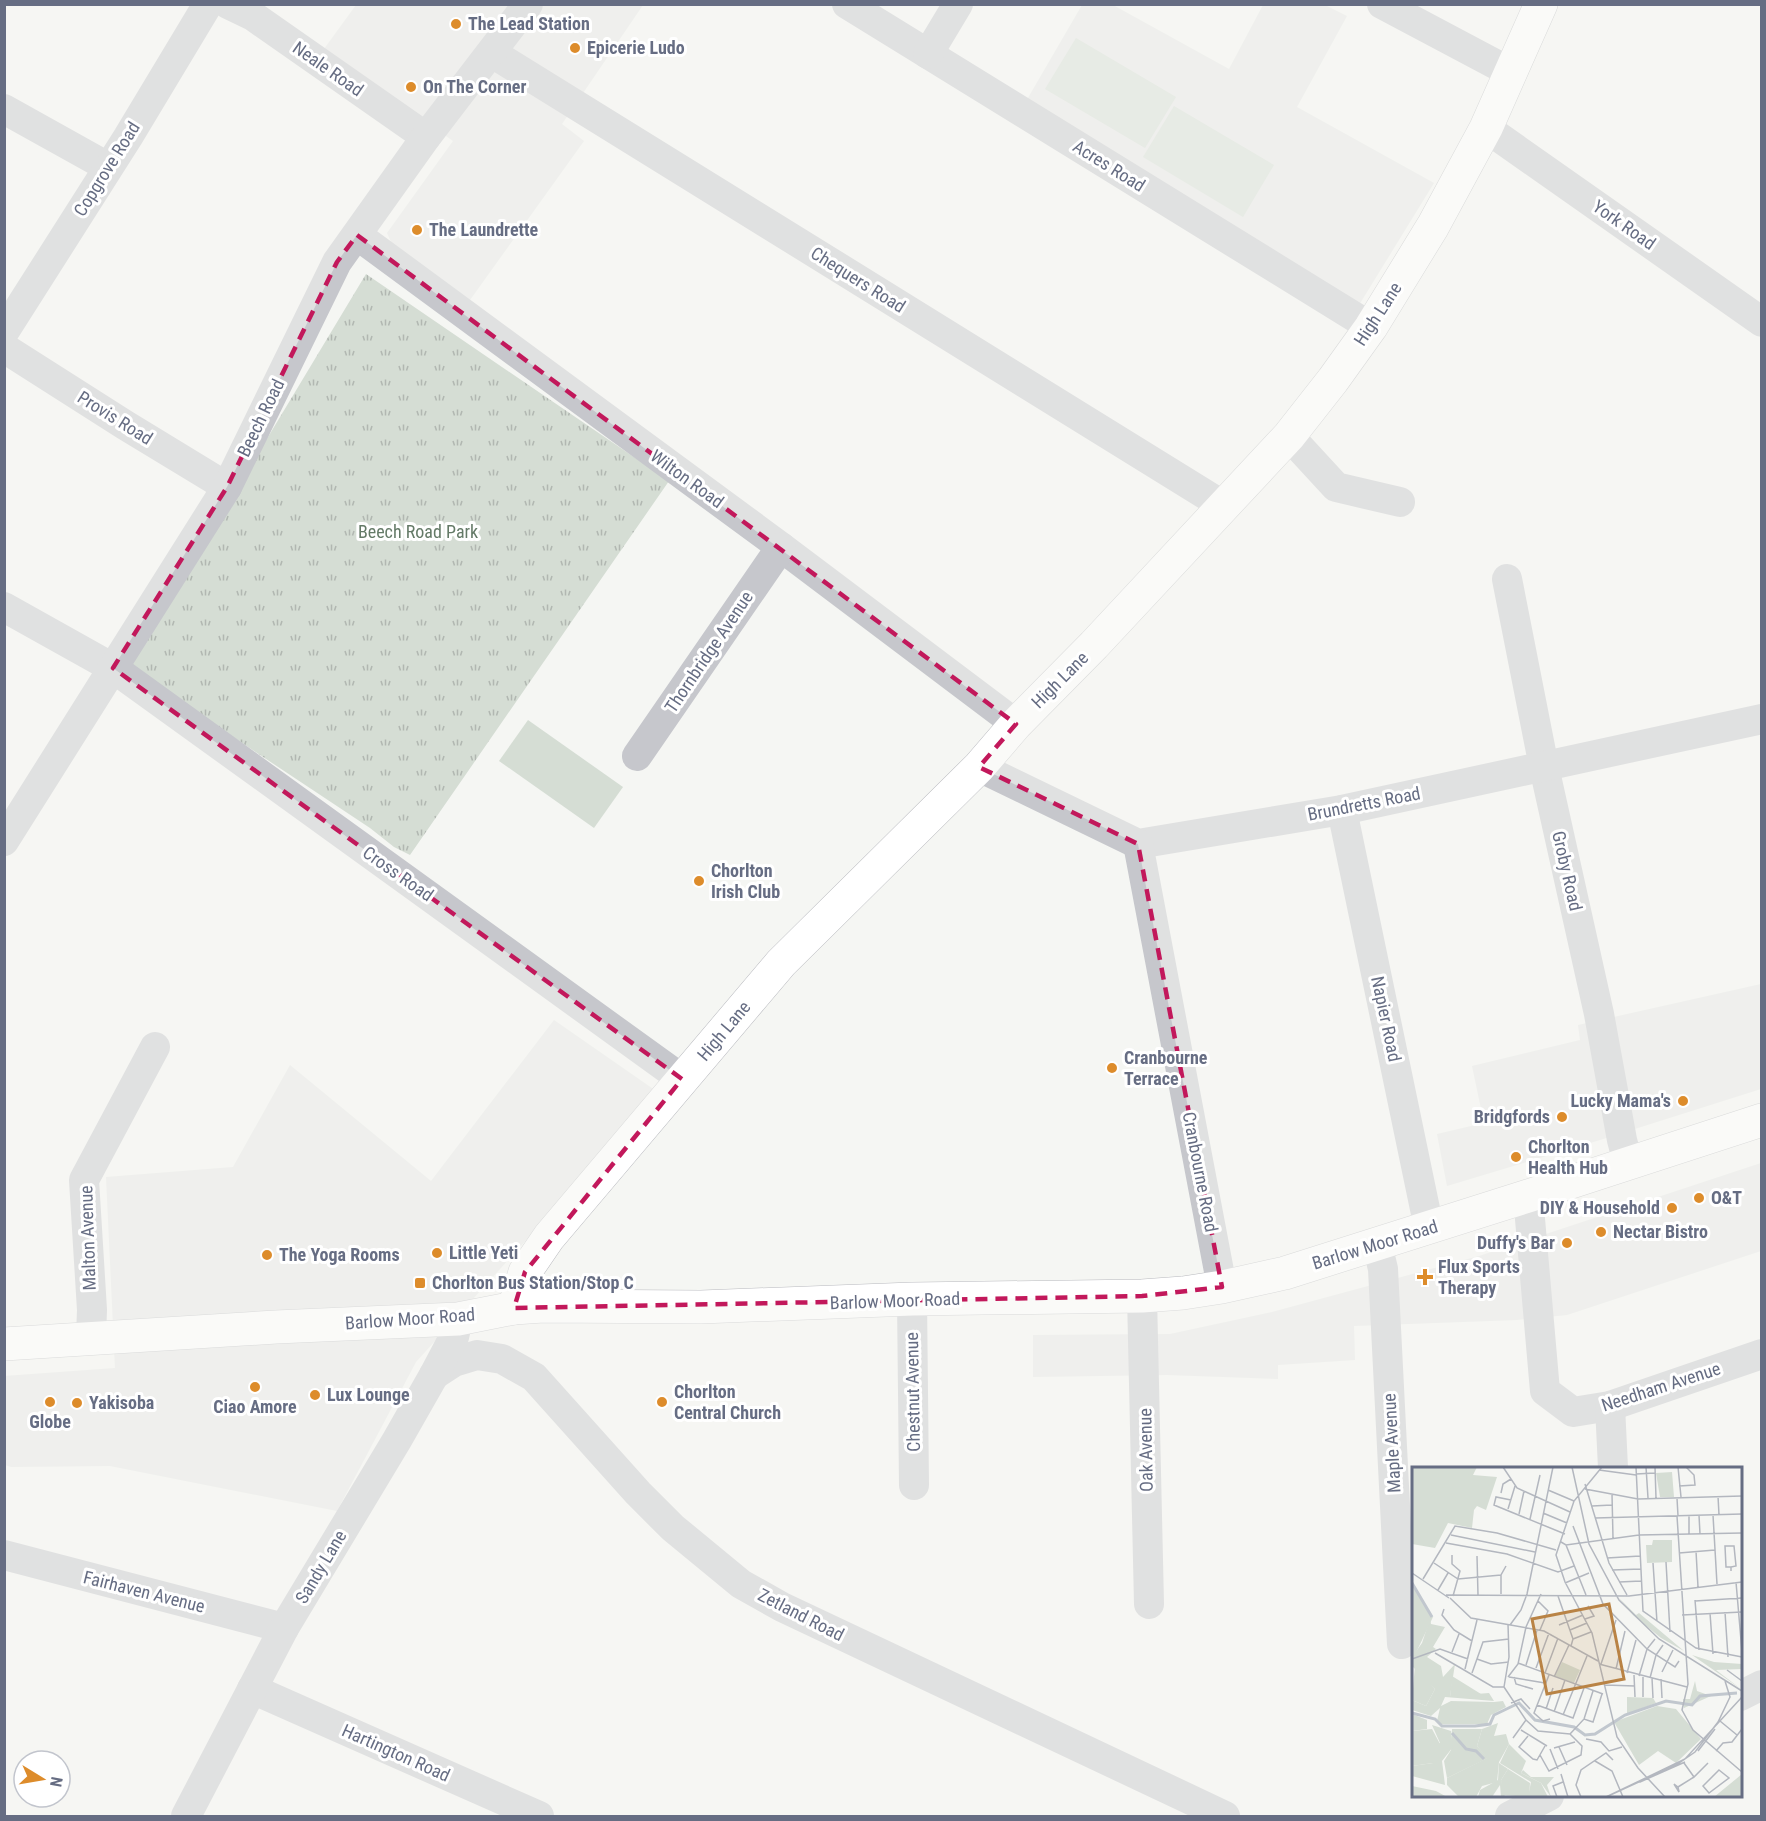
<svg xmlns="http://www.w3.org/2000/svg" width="1766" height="1821" font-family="'Roboto Condensed',sans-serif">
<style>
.built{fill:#e6e7e6}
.grass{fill:#d5ddd4}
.park{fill:url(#park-tufts)}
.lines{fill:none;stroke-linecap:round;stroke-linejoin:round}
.major-casing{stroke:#b9babf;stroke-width:34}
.minor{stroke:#c6c7cc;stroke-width:30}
.major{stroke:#fff;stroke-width:33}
.marked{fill:none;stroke:#c2185b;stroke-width:4.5;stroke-dasharray:12 8;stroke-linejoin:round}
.poi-dot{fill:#dd8c2b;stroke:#fff;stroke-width:2}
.labels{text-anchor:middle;stroke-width:6;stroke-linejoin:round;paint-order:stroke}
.poi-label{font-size:18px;font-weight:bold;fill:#666d83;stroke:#fff;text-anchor:start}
.street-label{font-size:18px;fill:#666d83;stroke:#fff}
.park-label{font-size:18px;fill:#647a67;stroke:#fff}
.inset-river{fill:none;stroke:#c1c7ce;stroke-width:3}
.inset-road{fill:none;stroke:#b3b7bf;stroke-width:1.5}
.view{fill:#b98345;fill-opacity:0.15;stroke:#b98345;stroke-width:3}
.inset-edge{fill:none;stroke:#666d83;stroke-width:3}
</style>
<defs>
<pattern id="park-tufts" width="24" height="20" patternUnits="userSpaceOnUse" patternTransform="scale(1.5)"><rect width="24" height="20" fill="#d5ddd4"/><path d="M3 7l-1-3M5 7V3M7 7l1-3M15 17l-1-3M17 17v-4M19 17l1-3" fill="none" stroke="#b1b7b1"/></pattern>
</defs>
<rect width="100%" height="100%" fill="#f5f6f3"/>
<g class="built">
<polygon points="356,5 643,5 562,124 584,141 470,300 392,244 387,233 453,141 324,49"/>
<polygon points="1082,5 1113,5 1229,69 1263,5 1325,5 1347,16 1297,107 1434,183 1359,305 1025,103"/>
<polygon points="1761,984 1761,1089 1600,1140 1447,1186 1437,1134 1484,1123 1472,1066 1580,1040 1578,1025"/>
<polygon points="554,1020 659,1093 416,1362 337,1511 110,1466 11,1467 5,1465 4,1376 115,1368 106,1177 233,1167 290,1065 431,1181"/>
<polygon points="1761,1163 1761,1251 1567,1315 1517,1320 1354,1326 1355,1360 1278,1365 1278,1379 1167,1375 1033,1377 1033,1335 1170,1334 1272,1312 1479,1256"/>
</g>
<g class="grass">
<polygon points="1076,38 1176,97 1145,148 1045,89"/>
<polygon points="1174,106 1274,165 1243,217 1143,157"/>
<polygon points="528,720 623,787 594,828 499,761"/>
</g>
<polygon class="park" points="366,274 669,481 410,855 394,847 370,828 129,668"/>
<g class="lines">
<g class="major-casing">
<g id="major">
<polyline points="514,1308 525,1272 549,1237 781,963 979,767 1016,724 1094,645 1289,436 1333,380 1371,327 1433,226 1486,128 1541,4"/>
<polyline points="4,1344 276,1327 458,1319 514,1308 543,1306 701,1307 912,1299 1142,1296 1183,1293 1222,1287 1285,1273 1528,1196 1762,1120"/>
</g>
</g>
<g class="minor">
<polyline points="228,4 253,16 426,137"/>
<polyline points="847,4 1371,327"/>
<polyline points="1382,4 1512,73"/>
<polyline points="492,53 1224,506"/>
<polyline points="928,54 958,4"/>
<polyline points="4,109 108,167"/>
<polyline points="1486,128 1762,322"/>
<polyline points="357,235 781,547 1016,724"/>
<polyline points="4,332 128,137 208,4"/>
<polyline points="4,348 125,425 227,487"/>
<polyline points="1289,436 1336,487 1400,502"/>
<polyline points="1507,579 1544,767 1599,1014 1622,1140 1628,1163"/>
<polyline points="4,607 113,668 682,1079"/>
<polyline points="637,756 781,547"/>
<polyline points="979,767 1138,844 1342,810 1762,719"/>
<polyline points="1342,810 1429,1228"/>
<polyline points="4,841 227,487 337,262 426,137 528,4"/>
<polyline points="1138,844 1222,1287"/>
<polyline points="1528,1196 1545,1391 1573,1412 1610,1406 1762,1354"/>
<polyline points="1377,1244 1383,1269 1402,1644"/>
<polyline points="1142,1296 1149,1604"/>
<polyline points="912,1299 914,1485"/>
<polyline points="91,1337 92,1310 84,1180 155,1047"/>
<polyline points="434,1375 454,1362 477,1355 502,1359 534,1377 638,1493 673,1528 741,1584 782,1607 1225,1816"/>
<polyline points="1610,1406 1613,1468"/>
<polyline points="4,1555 284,1628"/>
<polyline points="252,1689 539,1816"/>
<polyline points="1740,1696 1762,1685"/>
<polyline points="186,1816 284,1628 397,1440 434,1375 454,1337 458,1319"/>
<polyline points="1510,1816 1549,1796"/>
</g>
<use href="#major" class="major"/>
</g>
<path d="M0 0H1766V1821H0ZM357,235L1016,724L979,767L1138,844L1222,1287L1142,1296L514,1308L525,1272L682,1079L113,668L227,487L337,262Z" fill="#f5f6f3" fill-opacity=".55" fill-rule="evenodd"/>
<path class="marked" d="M357,235L1016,724L979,767L1138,844L1222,1287L1142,1296L514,1308L525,1272L682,1079L113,668L227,487L337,262Z"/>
<g class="poi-dot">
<circle cx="456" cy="24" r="6"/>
<circle cx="575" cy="48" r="6"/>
<circle cx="411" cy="87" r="6"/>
<circle cx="417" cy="230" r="6"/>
<circle cx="699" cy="881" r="6"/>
<circle cx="1112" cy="1068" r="6"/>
<circle cx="1683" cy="1101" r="6"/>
<circle cx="1562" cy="1117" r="6"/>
<circle cx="1516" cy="1157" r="6"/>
<circle cx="1699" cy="1198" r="6"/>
<circle cx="1672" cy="1208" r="6"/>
<circle cx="1601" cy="1232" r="6"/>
<circle cx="1567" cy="1243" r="6"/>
<circle cx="437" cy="1253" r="6"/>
<circle cx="267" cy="1255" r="6"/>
<path d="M1422 1268h6v6h6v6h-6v6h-6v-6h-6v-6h6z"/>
<rect x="414" y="1277" width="12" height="12" rx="3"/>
<circle cx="255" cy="1387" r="6"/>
<circle cx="315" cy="1395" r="6"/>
<circle cx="50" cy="1402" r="6"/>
<circle cx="662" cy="1402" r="6"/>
<circle cx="77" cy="1403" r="6"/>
</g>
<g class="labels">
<g class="poi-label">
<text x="468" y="30">The Lead Station</text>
<text x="587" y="54">Epicerie Ludo</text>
<text x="423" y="93">On The Corner</text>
<text x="429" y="236">The Laundrette</text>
<text x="711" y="877">Chorlton<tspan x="711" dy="21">Irish Club</tspan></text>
<text x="1124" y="1064">Cranbourne<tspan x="1124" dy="21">Terrace</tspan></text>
<text x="1671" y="1107" text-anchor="end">Lucky Mama's</text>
<text x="1550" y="1123" text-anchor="end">Bridgfords</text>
<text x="1528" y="1153">Chorlton<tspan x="1528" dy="21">Health Hub</tspan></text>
<text x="1711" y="1204">O&amp;T</text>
<text x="1660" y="1214" text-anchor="end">DIY &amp; Household</text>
<text x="1613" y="1238">Nectar Bistro</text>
<text x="1555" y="1249" text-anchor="end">Duffy's Bar</text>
<text x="449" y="1259">Little Yeti</text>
<text x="279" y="1261">The Yoga Rooms</text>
<text x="1438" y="1273">Flux Sports<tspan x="1438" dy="21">Therapy</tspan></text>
<text x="432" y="1289">Chorlton Bus Station/Stop C</text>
<text x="674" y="1398">Chorlton<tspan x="674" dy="21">Central Church</tspan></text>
<text x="327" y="1401">Lux Lounge</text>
<text x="89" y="1409">Yakisoba</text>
<text x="255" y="1413" text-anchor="middle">Ciao Amore</text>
<text x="50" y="1428" text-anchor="middle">Globe</text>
</g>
<g class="street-label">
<text transform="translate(328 69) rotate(35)" y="6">Neale Road</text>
<text transform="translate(1109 166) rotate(32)" y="6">Acres Road</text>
<text transform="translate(107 169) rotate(-58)" y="6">Copgrove Road</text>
<text transform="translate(1624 225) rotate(35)" y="6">York Road</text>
<text transform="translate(858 280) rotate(32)" y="6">Chequers Road</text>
<text transform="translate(1378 314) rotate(-57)" y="6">High Lane</text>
<text transform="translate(115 418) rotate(32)" y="6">Provis Road</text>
<text transform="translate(261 418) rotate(-64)" y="6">Beech Road</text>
<text transform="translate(687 479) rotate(36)" y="6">Wilton Road</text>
<text transform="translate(709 652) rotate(-56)" y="6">Thornbridge Avenue</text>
<text transform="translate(1060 680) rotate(-45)" y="6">High Lane</text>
<text transform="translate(1364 804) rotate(-11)" y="6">Brundretts Road</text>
<text transform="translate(1567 871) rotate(77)" y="6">Groby Road</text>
<text transform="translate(398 874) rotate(35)" y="6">Cross Road</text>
<text transform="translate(1386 1019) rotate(78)" y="6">Napier Road</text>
<text transform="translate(724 1031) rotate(-50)" y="6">High Lane</text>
<text transform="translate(1200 1172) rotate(79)" y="6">Cranbourne Road</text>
<text transform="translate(88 1238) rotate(-92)" y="6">Malton Avenue</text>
<text transform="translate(1375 1245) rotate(-17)" y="6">Barlow Moor Road</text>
<text transform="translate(895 1301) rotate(-2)" y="6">Barlow Moor Road</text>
<text transform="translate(410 1319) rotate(-4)" y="6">Barlow Moor Road</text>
<text transform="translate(1661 1387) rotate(-18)" y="6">Needham Avenue</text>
<text transform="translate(913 1392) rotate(-91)" y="6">Chestnut Avenue</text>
<text transform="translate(1392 1443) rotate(-93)" y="6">Maple Avenue</text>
<text transform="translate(1146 1450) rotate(-91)" y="6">Oak Avenue</text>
<text transform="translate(321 1567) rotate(-59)" y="6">Sandy Lane</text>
<text transform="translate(144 1592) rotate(14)" y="6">Fairhaven Avenue</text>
<text transform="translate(801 1615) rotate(27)" y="6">Zetland Road</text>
<text transform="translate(396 1753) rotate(24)" y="6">Hartington Road</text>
</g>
<g class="park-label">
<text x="418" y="538">Beech Road Park</text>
</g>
</g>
<g transform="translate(1412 1467)">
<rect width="330" height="330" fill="#f5f6f3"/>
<path d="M241,73H260V95L235,96L234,78H240ZM207,131L224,148L227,146L272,184L249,171L221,148ZM280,188L302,195L330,197V202L304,203L329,222ZM3,198L23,222L14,239L0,233ZM20,262L28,277L21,296L0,299V264ZM40,262H70L65,279L76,291L35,311L32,294L39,283ZM97,277L114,294L109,306L129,316L136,330H116L119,315L88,296ZM87,296L96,302L89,313L93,330H89L88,318L80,330H66L68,323L86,313ZM0,319L24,324L35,330H0Z" fill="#d5ddd4"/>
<path d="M18,152L19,157L33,160L21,180L24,182L15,190L29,199L31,210L43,197L38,229L77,226L82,234L33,230L29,239L39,234L82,235L91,234L94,240L79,248L75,257H29L25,254L28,241L19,249L0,243V233L14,239L23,222L0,199V190L10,176ZM283,214L285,224L299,229L272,241L271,232H278ZM0,247L15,253V262L0,264ZM86,256L82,269L94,267L97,277L87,295L85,315L70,319L64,330H47L35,318V311L75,291L65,279L70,262ZM20,258L39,264L41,280L30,294L33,318L0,309V299L21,296L18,278L28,276ZM111,303L119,310H142L135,318L139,330L129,316L109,306Z" fill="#d5ddd4"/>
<path d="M330,307V330H302L324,312Z" fill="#d5ddd4"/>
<path d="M0,0H65L61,8L85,10L74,43L65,39L62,43L60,61L36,56L23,81L0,77ZM260,5L262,30H248L244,6ZM0,115L21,150L0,194ZM150,195L168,203L162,216L143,209ZM245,239L264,242L289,272L264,296L246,284L227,298L202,255ZM96,302L118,316L117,330L90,328L89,313Z" fill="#d5ddd4"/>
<path d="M40,209L69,227L70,229L38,230ZM215,230L241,231L244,236L215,247Z" fill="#d5ddd4"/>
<path class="inset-river" d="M0,116L20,150M0,246L23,252L30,259H63L78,257L82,248L107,236L123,253L162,260L173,268L183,267L213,248L254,234L280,238L288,229L325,226M40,266L54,282L64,284L72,292"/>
<path class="inset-road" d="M91,0L105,21L158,45M160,0L177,77L207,133L247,172L330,224M190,0L162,34L144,88L153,115L180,166L205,270L226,301L253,330M224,0L231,144L284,181L330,190M234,0L236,31M243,0L244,31M266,0L269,30M187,3L224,8M224,7L243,6M173,17L197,96L215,128M267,19L283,18L282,8L274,0M173,22L226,32L330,29M136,23L162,34M89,26L91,17L99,12M200,27L201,71M306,29L307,48M265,31L266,49M99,33L84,30L82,38L153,67M180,39L200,38M96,42L103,19M131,46L155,56M107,47L112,24M277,48V67M287,48L288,67M301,48L305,117M265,49L276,217L270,243L281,263L330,305M183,51L330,47M118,52L128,8M161,59L191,137L235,182L263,200L267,194M39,68L123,85M149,75L154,78L227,68L330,66M34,76L95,87L146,105L162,99M154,78L174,128M284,84L286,120M267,86L303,83M40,88V97L48,104L41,129M65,89L66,128M195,91L228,89M254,95L258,165M22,96L46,112L89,108M241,96L245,155M319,100L324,99L322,79H313L314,100H319V104M200,103L229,102M0,106L37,131M11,112L43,59L85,66L144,83M207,115L229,114M324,115L330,185M153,116L177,106M26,123L36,106M89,127V108L94,99M115,127L141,0M34,128L217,129L330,115M146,129L161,172L159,179M38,131L59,151L132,164L186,194M283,133L287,183M126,134L136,144L128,163M283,134L330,131M32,142L30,148L42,163L60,174M313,145L316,190M298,146L301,187M270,148L330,145M173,152L182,149L176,139M96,157L97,190L92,220L114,253L101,271M98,158L109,143L115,127M147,158L171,148M158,163L175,156M161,172L179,165M40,185L47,167M23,186L81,220H92M0,192L28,182L56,192M65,192L79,197L97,195M106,196L191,227M187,197L275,220M189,197L204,153M114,198L125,163M124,201L137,166M53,202L65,153M204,202L213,164M315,203L330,214M250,205L261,183M60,206L71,175L97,172M133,206L146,171M215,206L224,173M137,208L122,246L131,254L138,252M222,208L223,230M227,209L235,182L243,172M96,210L106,197L114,160L129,127M97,210L133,216M102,210L104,217L121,222M142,210L157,178M231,210V230M238,211L244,188L251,178M240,211L241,231M249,212L250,231M193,218L223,219M99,236L109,232L118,242M125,238L161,251L172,221M134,242L141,221M142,245L153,213M151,248L175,189M172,252L181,224M114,253L126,264L158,267L172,252L181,255L190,227M308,254L325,268M109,263L135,279M116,269L107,280L121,292L125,293L133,279M174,272L189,275L197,284L210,280M147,280L155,298M142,281L163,275M138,282L146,302M286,284L303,262M304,284L311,276L320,275L330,262M128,288L137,304L169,288L170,279L158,267M183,294L200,304L211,330M272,296L282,310L296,296M307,303L317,311L297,326L291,319ZM149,307L156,330M228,315L273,295M266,320L267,325L262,317L266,320L282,310M145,330L141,319L151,315M169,330L164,318L169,303L194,286L201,293M194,330L273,292L330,230M194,330L264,298L283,285L306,255L318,230L313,214"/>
<path class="view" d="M197,137L212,212L135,227L120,152Z"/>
<rect width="330" height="330" class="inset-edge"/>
</g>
<rect width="1766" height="1821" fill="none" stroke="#666d83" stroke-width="12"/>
<g transform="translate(42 1779) rotate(101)"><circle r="28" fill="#ffffff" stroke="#c2c5cd" stroke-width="1.5"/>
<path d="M0-4.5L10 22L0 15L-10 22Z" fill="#dd8c2b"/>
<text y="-9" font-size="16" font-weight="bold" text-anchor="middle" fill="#666d83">N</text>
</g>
</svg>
